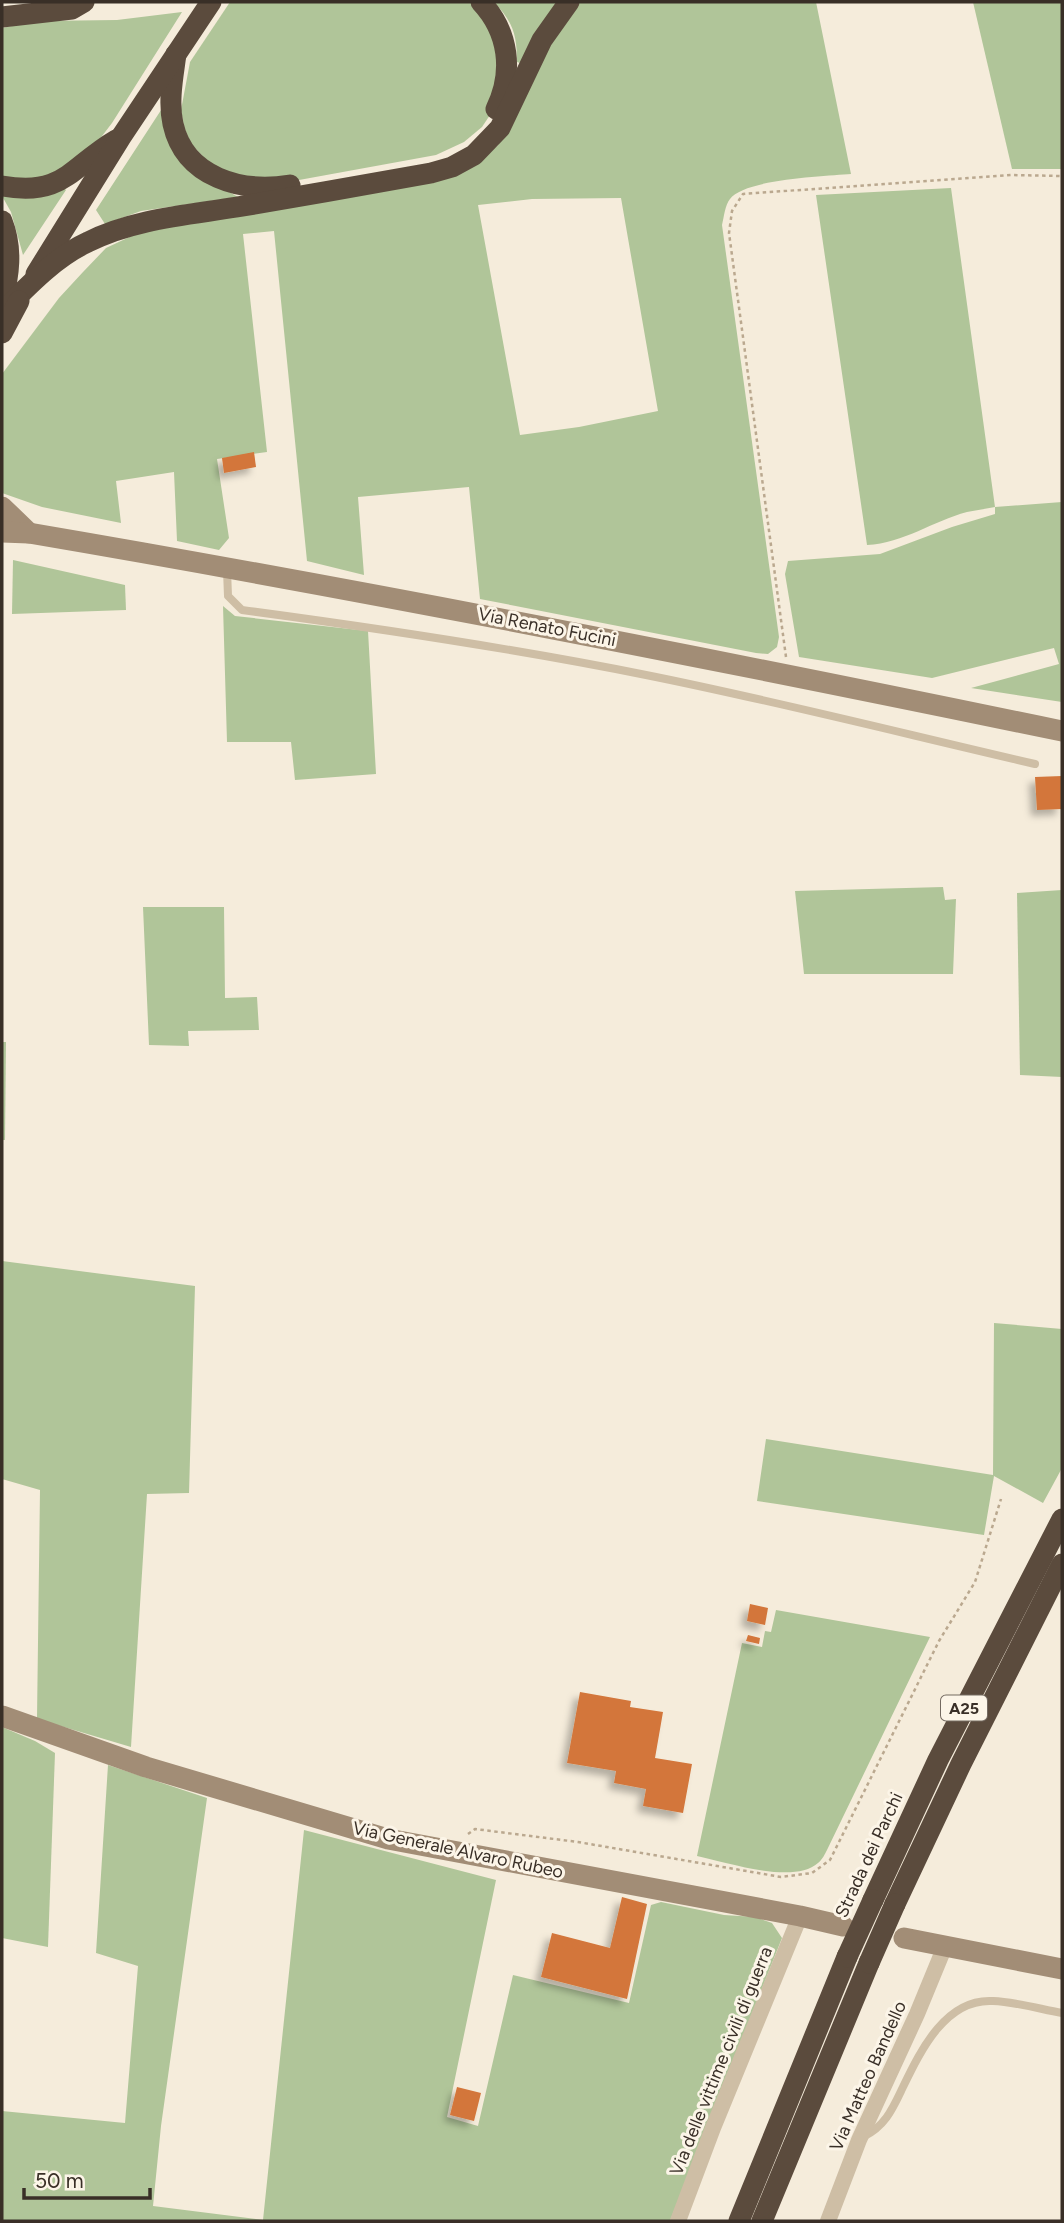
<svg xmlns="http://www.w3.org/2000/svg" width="1064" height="2223" font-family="Figtree,sans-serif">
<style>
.grass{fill:#b0c599;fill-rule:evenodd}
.building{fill:#d3763a;filter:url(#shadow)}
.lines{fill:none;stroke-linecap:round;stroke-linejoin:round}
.path{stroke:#baa88f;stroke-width:2.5;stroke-dasharray:3.5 3.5;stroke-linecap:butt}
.lane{stroke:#cebea5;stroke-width:8}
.street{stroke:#cebea5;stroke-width:16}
.secondary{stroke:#a28d76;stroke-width:21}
.highway{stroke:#5b4b3d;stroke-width:21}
.highway-bridge{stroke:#5b4b3d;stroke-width:21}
.labels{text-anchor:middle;stroke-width:6;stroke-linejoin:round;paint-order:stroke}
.shield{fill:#fcf5e8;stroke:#746a61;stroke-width:2}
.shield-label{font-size:16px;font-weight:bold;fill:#392f27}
.street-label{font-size:18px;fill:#392f27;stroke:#fcf5e8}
</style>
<defs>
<filter id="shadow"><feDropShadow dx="-6" dy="6" stdDeviation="3.5" flood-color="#0004"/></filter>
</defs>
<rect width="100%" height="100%" fill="#f5ecdb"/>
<g class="grass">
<polygon points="230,2 474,2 501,46 494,109 482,127 464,142 436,155 299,180 264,182 213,167 191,144 184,127 181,110 190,62"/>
<path d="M494,2H561L523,64L517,62C517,35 513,22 494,2Z"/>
<path d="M580,2H816L851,174C826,176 744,179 730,199C725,205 724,217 722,225L779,637L777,647L768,654L756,653L480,599L469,487L358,497L364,575L307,561L274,231L243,234L267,452L217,459L229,538L219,550L177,541L174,472L116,481L121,523L42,507L2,493V374L59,298L83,272L106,248L138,233L475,163L498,145L521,103L540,60ZM621,198L658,411L579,427L520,435L478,205L532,199Z"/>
<polygon points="973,2 1062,2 1062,169 1012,169"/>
<polygon points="182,12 112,123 86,157 41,182 2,178 2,28 37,21 117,20"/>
<polygon points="165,104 212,182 238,197 141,211 105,224 96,210"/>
<path d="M951,188L995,507L1062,502V702L971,688L1059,664L1054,648L932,678L799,657L785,574L788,561L880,554L952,527L995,514V507C986,509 976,510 967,512C933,521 904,543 867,545L816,195Z"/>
<polygon points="65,189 66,190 23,255 11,212 2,196"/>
<polygon points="13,560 125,585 126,610 12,614"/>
<polygon points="223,606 235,616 368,631 376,774 295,780 291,742 227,742"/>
<polygon points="943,887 945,900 956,899 953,974 804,974 795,891"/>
<polygon points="1062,890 1062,1077 1020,1075 1017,893"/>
<polygon points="143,907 224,907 225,998 257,997 259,1030 188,1031 189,1046 149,1045"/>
<polygon points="2,1042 6,1042 5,1140 2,1140"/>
<polygon points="2,1261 195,1286 189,1493 147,1494 131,1747 37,1719 40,1490 2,1479"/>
<polygon points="994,1323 1062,1329 1062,1468 1043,1503 994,1476 984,1535 757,1501 766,1439 993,1475"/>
<path d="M776,1610L930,1637L827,1850C825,1854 822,1860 818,1863C794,1885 726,1862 697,1856L742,1643L762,1647L765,1631L771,1632Z"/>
<polygon points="2,1727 35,1741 55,1753 48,1947 2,1938"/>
<polygon points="108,1765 207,1798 161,2126 153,2206 263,2220 304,1830 496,1880 447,2117 478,2126 513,1975 629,2003 651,1905 661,1902 724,1915 755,1917 772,1923 782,1938 670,2221 2,2221 2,2111 125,2123 138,1966 96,1953"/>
</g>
<g class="building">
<polygon points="254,452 256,467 224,473 222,458"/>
<polygon points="1062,776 1062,809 1037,810 1035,777"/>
<polygon points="750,1604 768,1608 765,1625 747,1621"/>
<polygon points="748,1635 760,1638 759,1644 746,1641"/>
<polygon points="580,1692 631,1701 630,1707 663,1712 655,1758 692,1764 683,1813 643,1806 646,1789 614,1783 616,1771 567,1763"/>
<polygon points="622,1897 647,1904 627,1999 541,1977 552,1933 610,1948"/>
<polygon points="457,2087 481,2093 474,2121 450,2115"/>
</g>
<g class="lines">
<g class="path">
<polyline points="786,657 729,233 732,211 743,194 1011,175 1062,176"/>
<polyline points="468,1834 475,1829 578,1842 781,1877 812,1873 830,1860 939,1641 975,1582 1001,1499"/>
</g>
<g class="lane">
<path d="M227,570L228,596L242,610C377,628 512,648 646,675C776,701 905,734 1035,764"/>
<path d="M863,2137C885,2126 892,2110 902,2089C920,2052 945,1998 993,2001C1016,2002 1040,2009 1062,2013"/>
</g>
<g class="street">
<polyline points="678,2221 713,2128 800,1916"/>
<polyline points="828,2221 859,2140 917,2014 945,1946"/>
</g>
<g class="secondary">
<polyline points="2,507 29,533"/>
<path d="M2,532L29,533C375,592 719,660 1062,731"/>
<polyline points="2,1716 146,1767 388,1839 800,1916 843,1926"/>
<polyline points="904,1938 1062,1969"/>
</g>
<g class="highway">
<path d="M481,2C509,32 514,72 496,109"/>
<polyline points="2,17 72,9 84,2"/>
<path d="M176,54C173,77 168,101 173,124C185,178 242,193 290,185"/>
<path d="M2,186C64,197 70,167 116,140"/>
<path d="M2,221C13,249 9,275 2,303"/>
<polyline points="36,274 121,137 211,2"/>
<path d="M2,312C27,287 55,257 88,242C133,219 188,215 237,207C302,196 366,185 431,173L452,167L474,155L500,128L542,40L569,2"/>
<polyline points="2,333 19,301"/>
<polyline points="873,1900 938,1760 1062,1519"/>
<polyline points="895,1904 961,1764 1062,1564"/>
<polyline points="739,2221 847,1957"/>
<polyline points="762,2221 869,1963"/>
</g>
<g class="highway-bridge">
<polyline points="847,1957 873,1900"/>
<polyline points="869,1963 895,1904"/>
</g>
</g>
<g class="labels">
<rect class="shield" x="941" y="1695.5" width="46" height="25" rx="5"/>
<g class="shield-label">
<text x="964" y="1714">A25</text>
</g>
<g class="street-label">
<text transform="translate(547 627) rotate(11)" y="6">Via Renato Fucini</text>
<text transform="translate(458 1850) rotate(12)" y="6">Via Generale Alvaro Rubeo</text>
<text transform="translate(869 1855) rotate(-65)" y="6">Strada dei Parchi</text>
<text transform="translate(721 2061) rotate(-68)" y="6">Via delle vittime civili di guerra</text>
<text transform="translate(868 2076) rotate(-66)" y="6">Via Matteo Bandello</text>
</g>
</g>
<rect width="1064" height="2223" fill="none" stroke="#392f27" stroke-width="7"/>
<path d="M24 2188v10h126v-10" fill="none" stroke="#392f27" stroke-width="3.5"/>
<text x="35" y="2188" font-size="21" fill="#392f27" stroke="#fcf5e8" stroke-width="5" paint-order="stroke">50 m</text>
</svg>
